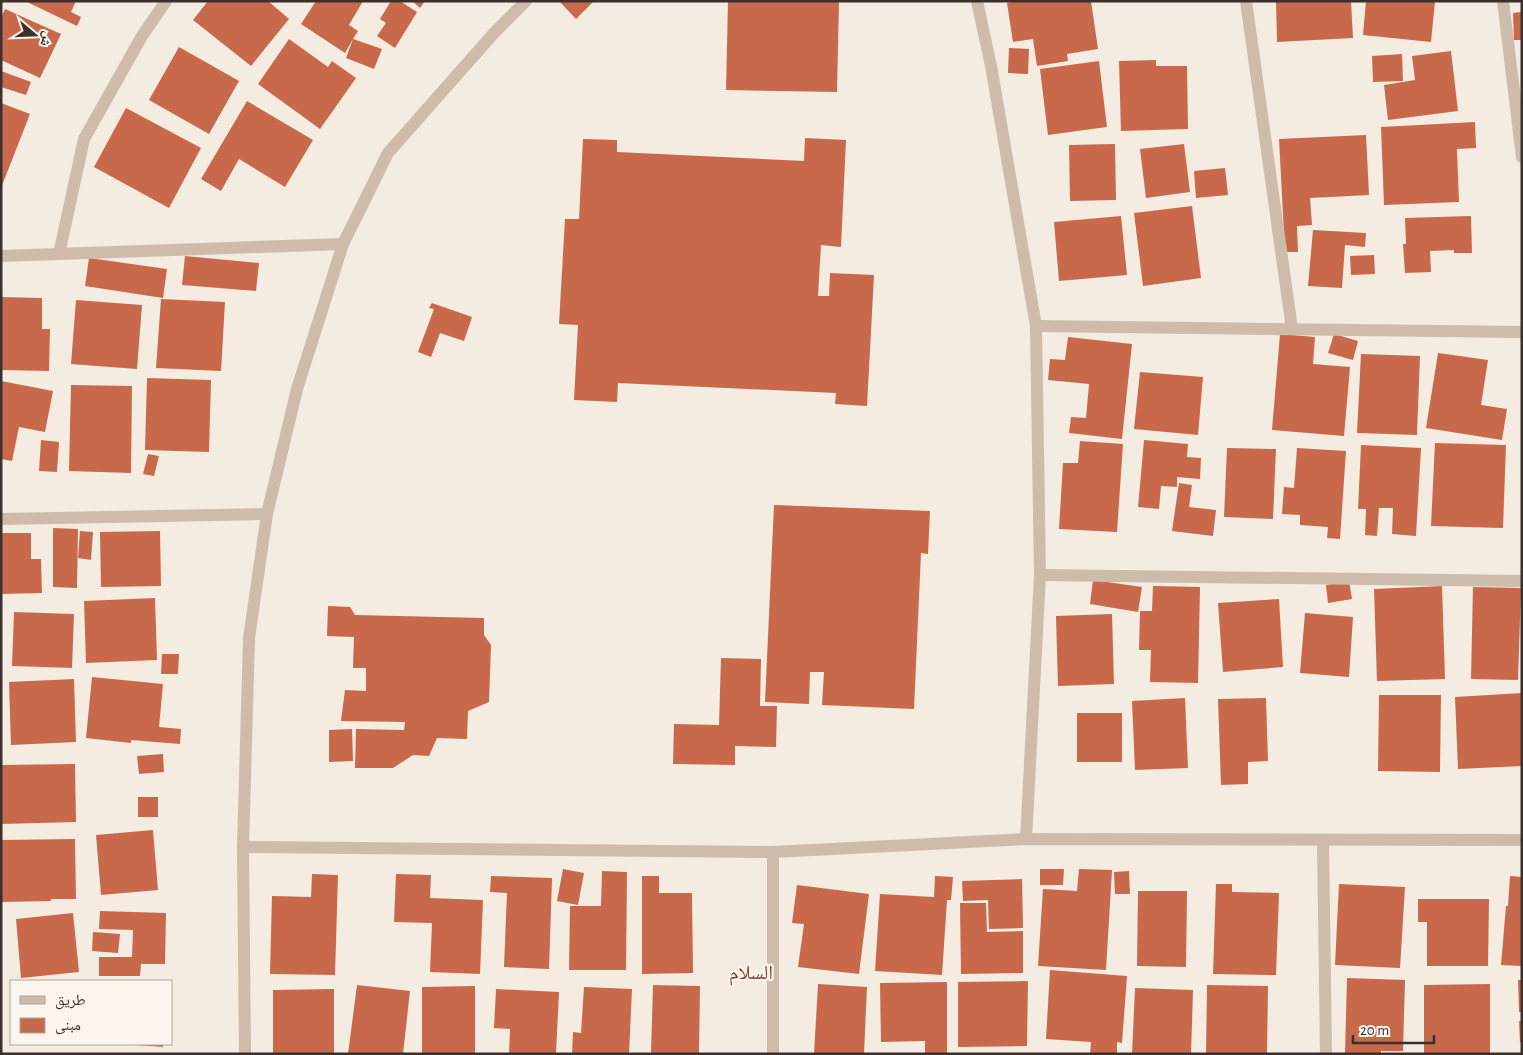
<svg xmlns="http://www.w3.org/2000/svg" width="1523" height="1055" font-family="'Alegreya Sans','Noto Naskh Arabic',sans-serif">
<style>
.building{fill:#c8694b}
.lines{fill:none;stroke-linecap:round;stroke-linejoin:round}
.street{stroke:#cdbbac;stroke-width:12}
.labels{text-anchor:middle;stroke-width:4.5;stroke-linejoin:round;paint-order:stroke}
.neighbourhood-label{font-size:20px;fill:#8c3b22;stroke:#fbf5ee}
</style>
<rect width="100%" height="100%" fill="#f4ebe1"/>
<g class="building">
<polygon points="25,1 76,1 71,12 81,17 77,26"/>
<polygon points="208,1 268,1 289,19 251,66 193,20"/>
<polygon points="316,1 363,1 349,25 358,31 353,39 382,49 374,69 346,58 353,39 345,53 301,24"/>
<polygon points="391,1 400,1 417,12 395,48 377,36 386,23 380,19"/>
<polygon points="412,1 425,1 420,8"/>
<polygon points="561,1 594,1 576,19 560,2"/>
<polygon points="728,1 839,1 837,92 726,90"/>
<polygon points="1015,1 1091,1 1098,49 1067,54 1068,61 1037,66 1033,39 1013,42 1007,3"/>
<polygon points="1276,1 1351,1 1353,38 1277,42"/>
<polygon points="1366,1 1435,1 1431,42 1363,35"/>
<polygon points="5,9 61,34 40,78 1,60 1,18"/>
<polygon points="1522,12 1522,40 1514,40 1513,13"/>
<polygon points="289,39 328,67 332,61 356,78 320,129 258,84"/>
<polygon points="179,47 239,81 209,134 149,100"/>
<polygon points="1009,48 1029,49 1028,74 1008,73"/>
<polygon points="1451,51 1458,111 1388,120 1384,85 1415,80 1412,56"/>
<polygon points="1402,54 1403,81 1373,82 1372,56"/>
<polygon points="1156,60 1156,66 1187,66 1188,129 1121,131 1119,61"/>
<polygon points="1099,61 1107,127 1048,135 1040,69"/>
<polygon points="1,71 31,82 26,95 1,87"/>
<polygon points="247,101 313,140 285,187 239,159 221,191 201,179"/>
<polygon points="1,103 30,114 1,188"/>
<polygon points="126,108 201,148 169,208 94,167"/>
<polygon points="1475,122 1476,148 1457,149 1459,202 1384,205 1381,127"/>
<polygon points="1366,135 1369,195 1310,198 1312,225 1297,226 1298,252 1285,252 1279,139"/>
<polygon points="805,138 846,140 841,247 821,245 818,296 829,296 830,273 874,275 867,406 835,404 836,393 618,383 617,402 574,400 578,325 559,324 565,219 579,219 583,139 617,140 617,152 804,161"/>
<polygon points="1115,144 1116,200 1070,201 1069,145"/>
<polygon points="1184,144 1190,192 1146,198 1140,149"/>
<polygon points="1225,168 1228,195 1196,198 1194,171"/>
<polygon points="1192,206 1201,278 1143,286 1134,213"/>
<polygon points="1121,216 1127,275 1059,281 1054,222"/>
<polygon points="1471,216 1472,253 1454,253 1454,250 1430,251 1431,272 1405,273 1403,244 1406,244 1405,218"/>
<polygon points="1313,230 1366,233 1365,247 1345,245 1342,288 1308,286"/>
<polygon points="1374,255 1375,274 1351,275 1350,256"/>
<polygon points="185,256 259,263 256,291 182,285"/>
<polygon points="89,258 167,269 163,298 85,286"/>
<polygon points="1,297 42,298 42,329 50,329 49,371 1,370"/>
<polygon points="161,299 225,302 221,371 156,368"/>
<polygon points="76,300 142,305 137,369 71,364"/>
<polygon points="432,303 472,317 464,341 440,333 431,357 418,352 434,309 429,308"/>
<polygon points="1280,334 1315,337 1313,364 1350,367 1344,436 1272,430"/>
<polygon points="1334,334 1358,341 1353,360 1328,353"/>
<polygon points="1068,337 1132,344 1122,439 1069,433 1071,417 1086,418 1089,384 1048,380 1050,359 1065,360"/>
<polygon points="1438,353 1488,360 1481,405 1507,409 1502,440 1426,428"/>
<polygon points="1361,354 1420,356 1417,435 1357,433"/>
<polygon points="1140,372 1203,377 1198,435 1134,429"/>
<polygon points="147,378 211,380 209,452 145,450"/>
<polygon points="1,381 53,391 45,432 19,427 12,461 1,459"/>
<polygon points="71,385 132,386 131,473 69,471"/>
<polygon points="41,440 59,442 57,472 39,471"/>
<polygon points="1144,440 1188,444 1187,457 1201,458 1200,479 1177,477 1177,487 1161,486 1159,509 1138,507"/>
<polygon points="1080,441 1123,444 1117,532 1059,529 1063,463 1078,463"/>
<polygon points="1435,443 1506,445 1503,528 1431,526"/>
<polygon points="1361,445 1421,448 1416,536 1392,534 1393,508 1379,508 1377,536 1365,535 1366,509 1358,509"/>
<polygon points="1227,448 1276,449 1273,519 1224,517"/>
<polygon points="1297,448 1346,451 1340,539 1327,538 1328,527 1300,525 1300,515 1282,514 1284,487 1294,488"/>
<polygon points="148,454 159,456 154,476 143,474"/>
<polygon points="1179,483 1192,485 1189,507 1216,510 1213,536 1172,531"/>
<polygon points="774,505 930,511 928,554 921,553 914,709 822,705 824,672 810,672 809,704 765,702"/>
<polygon points="53,528 78,529 77,588 53,587"/>
<polygon points="80,531 93,532 91,560 78,558"/>
<polygon points="160,531 161,586 101,587 100,532"/>
<polygon points="1,533 31,533 31,559 41,559 42,593 1,594"/>
<polygon points="1093,580 1142,587 1138,612 1090,604"/>
<polygon points="1349,581 1352,599 1328,603 1326,585"/>
<polygon points="1153,586 1200,587 1198,683 1150,682 1151,650 1139,650 1140,611 1152,611"/>
<polygon points="1442,586 1445,679 1377,681 1374,589"/>
<polygon points="1473,587 1521,588 1518,680 1471,679"/>
<polygon points="155,598 157,660 86,663 84,601"/>
<polygon points="1279,599 1283,667 1223,672 1218,603"/>
<polygon points="328,606 350,607 355,615 484,618 484,635 491,645 489,702 468,711 467,739 437,738 429,756 413,755 393,768 355,768 356,729 404,730 405,722 341,721 345,690 366,691 366,668 353,668 354,637 327,636"/>
<polygon points="14,612 74,614 72,668 12,666"/>
<polygon points="1305,613 1353,617 1349,677 1300,673"/>
<polygon points="1112,614 1114,684 1058,686 1056,616"/>
<polygon points="162,654 179,654 178,674 161,674"/>
<polygon points="721,658 761,659 760,706 777,706 776,747 735,746 735,765 673,764 674,724 719,725"/>
<polygon points="92,677 163,684 159,727 181,729 180,744 131,740 131,743 86,738"/>
<polygon points="74,679 76,742 11,745 9,682"/>
<polygon points="1522,693 1522,766 1458,769 1455,697"/>
<polygon points="1379,695 1441,695 1440,772 1378,771"/>
<polygon points="1185,698 1188,768 1135,770 1132,701"/>
<polygon points="1266,698 1268,761 1248,762 1248,784 1221,785 1218,699"/>
<rect x="1077" y="713" width="45" height="49"/>
<polygon points="352,729 353,761 329,762 329,730"/>
<polygon points="163,754 164,772 139,774 137,756"/>
<polygon points="75,764 76,822 1,824 1,765"/>
<rect x="138" y="797" width="20" height="20"/>
<polygon points="153,830 158,890 101,895 96,835"/>
<polygon points="75,839 76,899 51,899 51,901 1,902 1,840"/>
<polygon points="563,869 584,873 578,905 557,901"/>
<polygon points="1040,869 1064,869 1063,885 1040,885"/>
<polygon points="1079,869 1112,870 1106,970 1038,966 1043,889 1077,891"/>
<polygon points="602,871 627,872 626,970 569,970 570,906 601,906"/>
<polygon points="1129,871 1130,894 1115,894 1114,872"/>
<polygon points="312,874 338,875 335,975 270,974 272,896 311,897"/>
<polygon points="396,874 431,875 430,898 483,900 480,974 430,972 432,923 394,922"/>
<polygon points="491,876 552,878 549,969 504,967 507,893 490,892"/>
<polygon points="642,876 659,876 659,893 692,893 693,973 642,974"/>
<polygon points="935,876 953,877 951,900 947,900 942,975 875,971 880,894 934,897"/>
<polygon points="1510,876 1522,877 1522,966 1501,965 1506,906 1508,906"/>
<polygon points="1022,879 1023,928 989,929 988,900 963,901 962,881"/>
<polygon points="1216,884 1232,884 1232,892 1279,893 1276,975 1213,974"/>
<polygon points="1339,884 1405,887 1400,968 1335,965"/>
<polygon points="797,885 869,894 859,974 798,967 804,924 792,923"/>
<polygon points="1138,891 1187,891 1186,967 1137,966"/>
<polygon points="1418,899 1489,899 1488,966 1427,966 1427,922 1418,922"/>
<polygon points="960,903 986,903 987,932 1023,931 1023,973 961,974"/>
<polygon points="100,911 166,913 165,964 141,964 140,976 99,976 99,957 132,957 133,930 99,929"/>
<polygon points="73,913 79,972 21,978 16,919"/>
<polygon points="93,932 120,934 118,953 92,951"/>
<polygon points="1050,970 1127,976 1122,1043 1117,1042 1117,1054 1090,1054 1091,1042 1046,1039"/>
<polygon points="1347,978 1405,980 1403,1051 1381,1051 1381,1054 1345,1054"/>
<polygon points="1518,980 1522,980 1522,1012 1519,1012"/>
<polygon points="1028,981 1027,1046 958,1047 958,982"/>
<polygon points="947,982 947,1054 925,1054 925,1041 881,1042 880,983"/>
<polygon points="818,984 867,987 864,1054 814,1054"/>
<polygon points="1490,984 1490,1054 1424,1054 1424,985"/>
<polygon points="357,985 410,991 403,1054 348,1054"/>
<polygon points="653,985 700,986 699,1054 651,1054"/>
<polygon points="1207,985 1268,986 1267,1054 1206,1054"/>
<polygon points="475,986 475,1054 422,1054 422,987"/>
<polygon points="584,987 632,989 629,1054 572,1054 573,1032 581,1033"/>
<polygon points="1135,988 1193,990 1191,1054 1132,1054"/>
<polygon points="334,989 334,1054 273,1054 273,990"/>
<polygon points="496,989 559,992 556,1054 509,1054 510,1029 494,1028"/>
<polygon points="1519,1021 1522,1021 1522,1042 1520,1042"/>
<polygon points="136,1044 163,1044 163,1047 136,1045"/>
</g>
<g class="lines">
<g class="street">
<polyline points="977,1 991,66 1036,326 1040,575 1026,839"/>
<polyline points="1246,1 1292,329"/>
<polyline points="1503,1 1522,157"/>
<polyline points="59,254 84,139 142,36 166,1"/>
<polyline points="1,256 343,244"/>
<polyline points="1036,326 1522,332"/>
<polyline points="1,519 267,514"/>
<polyline points="1040,575 1522,581"/>
<polyline points="1323,840 1326,1054"/>
<polyline points="243,847 773,852 1026,839 1522,840"/>
<polyline points="773,852 773,1054"/>
<polyline points="245,1054 243,847 249,638 267,514 297,389 343,244 388,153 494,33 526,1"/>
</g>
</g>
<g class="labels">
<g class="neighbourhood-label">
<text x="751" y="979">السلام</text>
</g>
</g>
<rect width="1523" height="1055" fill="none" stroke="#3b302b" stroke-width="5"/>
<rect x="10" y="980" width="162" height="65" fill="#fbf5ee" stroke="#aea6a0"/>
<rect x="20" y="996" width="25" height="8" fill="#cdbbac" stroke="#aea6a0"/>
<text x="55" y="1005" font-size="15" fill="#3b302b">طريق</text>
<rect x="20" y="1018" width="25" height="15" fill="#c8694b" stroke="#aea6a0"/>
<text x="55" y="1030" font-size="15" fill="#3b302b">مبنى</text>
<g transform="translate(35 35) rotate(109)" stroke="#fbf5ee" stroke-width="4" paint-order="stroke">
<path d="M0-4L9 19L0 12L-9 19Z" fill="#3b302b"/>
<text y="-8" font-size="14" font-weight="bold" text-anchor="middle" fill="#3b302b">ش</text>
</g>
<path d="M1353 1035v8h81v-8" fill="none" stroke="#3b302b" stroke-width="2.5"/>
<text x="1360" y="1035" font-size="15" fill="#3b302b" stroke="#fbf5ee" stroke-width="4" paint-order="stroke">20 m</text>
</svg>
